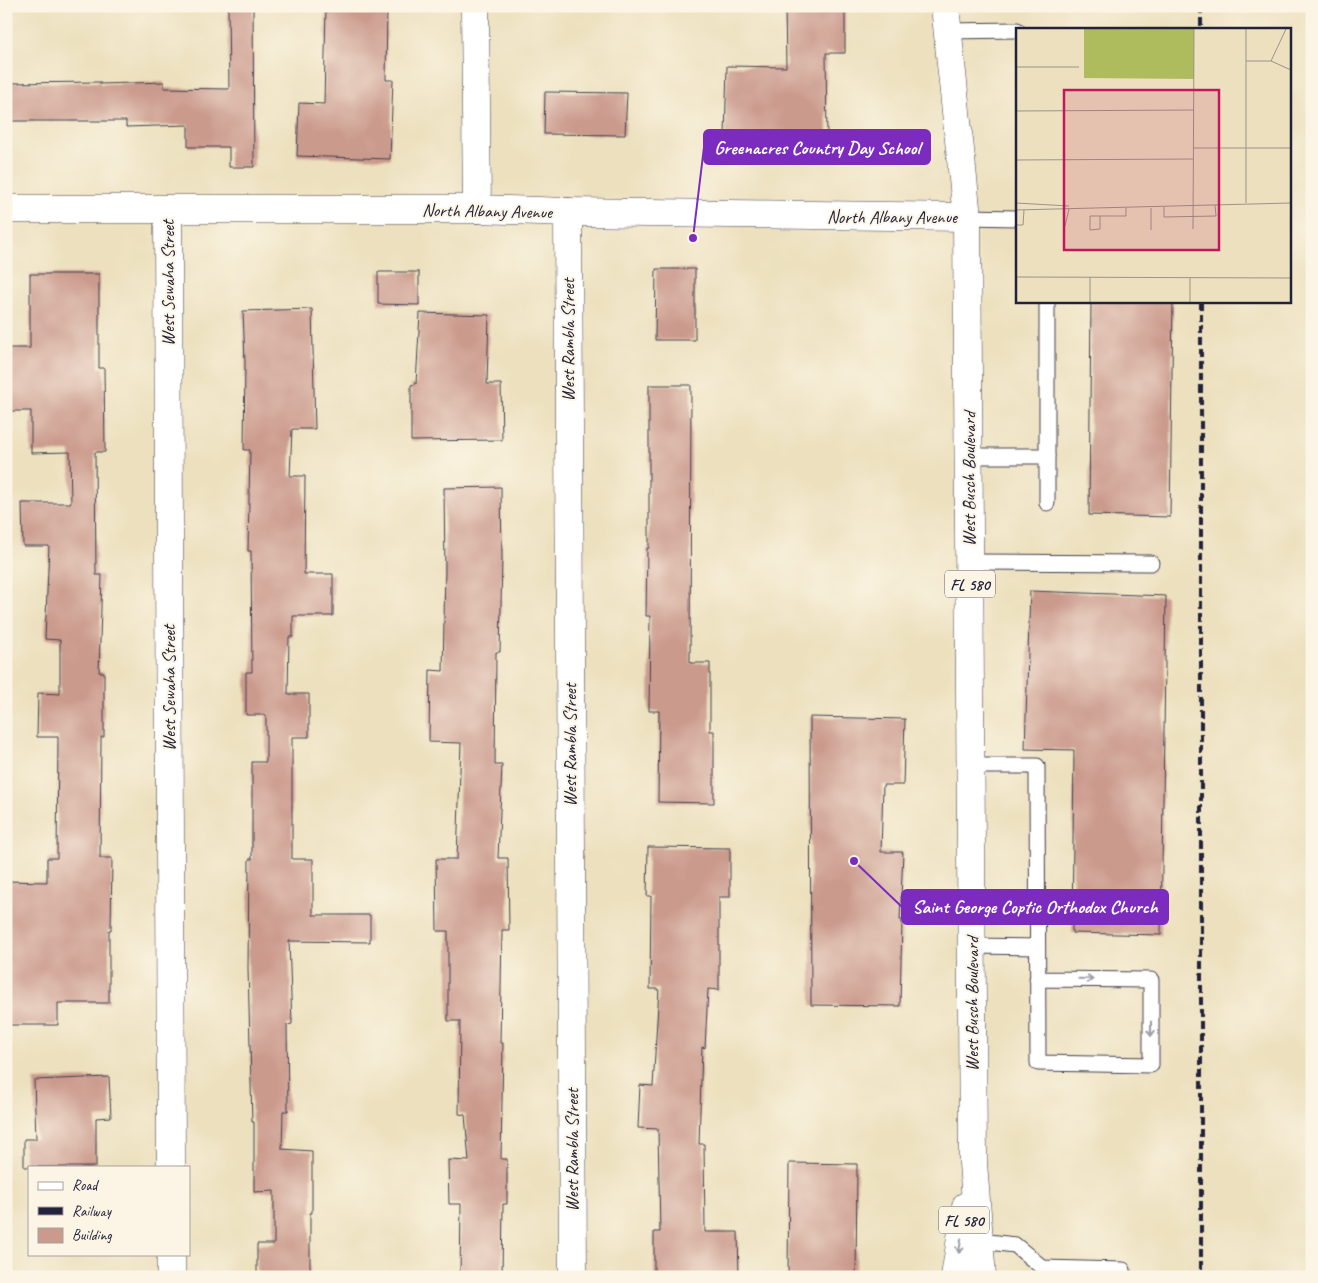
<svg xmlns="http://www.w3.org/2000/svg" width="1318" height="1283" font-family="Caveat,sans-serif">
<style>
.building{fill:#ca9a8c}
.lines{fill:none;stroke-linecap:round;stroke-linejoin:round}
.service-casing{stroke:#403e4f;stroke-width:17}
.minor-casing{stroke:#403e4f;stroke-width:29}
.primary-casing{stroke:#403e4f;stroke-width:29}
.service{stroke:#fff;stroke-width:15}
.minor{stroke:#fff;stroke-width:28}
.primary{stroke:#fff;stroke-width:28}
.rail{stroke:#22223b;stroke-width:4;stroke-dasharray:8 4;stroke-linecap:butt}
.oneway{stroke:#9c9ca7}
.labels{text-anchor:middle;stroke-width:4;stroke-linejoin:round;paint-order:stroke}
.shield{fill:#fcf5e5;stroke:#63616e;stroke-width:1}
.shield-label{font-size:16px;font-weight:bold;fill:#22223b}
.street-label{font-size:18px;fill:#22223b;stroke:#fcf5e5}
.inset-road{fill:none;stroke:#9b948a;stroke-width:1}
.view{fill:#c2185b;fill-opacity:0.15;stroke:#c2185b;stroke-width:2.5}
.inset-edge{fill:none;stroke:#22223b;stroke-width:2.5}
.leader{fill:none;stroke:#7b2cbf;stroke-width:2}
.callout-dot{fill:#7b2cbf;stroke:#fcf5e5;stroke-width:2}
.callout{fill:#7b2cbf;stroke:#7b2cbf;stroke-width:2}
.callout-label{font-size:19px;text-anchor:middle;font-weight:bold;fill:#fff}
</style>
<rect width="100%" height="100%" fill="#fcf5e5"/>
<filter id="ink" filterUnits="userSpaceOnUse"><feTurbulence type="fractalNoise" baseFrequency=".02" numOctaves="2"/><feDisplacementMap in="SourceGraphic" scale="10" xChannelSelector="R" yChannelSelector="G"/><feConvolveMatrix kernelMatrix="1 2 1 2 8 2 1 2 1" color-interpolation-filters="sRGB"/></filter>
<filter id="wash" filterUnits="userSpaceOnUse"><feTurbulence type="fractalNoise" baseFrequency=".0096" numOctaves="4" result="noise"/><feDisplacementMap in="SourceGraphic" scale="20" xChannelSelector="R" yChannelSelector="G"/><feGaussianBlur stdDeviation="1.12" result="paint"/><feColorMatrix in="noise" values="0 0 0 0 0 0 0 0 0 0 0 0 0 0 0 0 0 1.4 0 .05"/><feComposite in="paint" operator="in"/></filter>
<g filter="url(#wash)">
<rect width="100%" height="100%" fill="#ece0be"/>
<g id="blocks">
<g class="building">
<polygon points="228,6 253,6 254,167 229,167 229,147 188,147 188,125 126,127 126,121 6,121 6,83 100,82 100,84 164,82 164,88 229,89"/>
<polygon points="326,6 387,6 386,80 393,80 390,159 297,156 299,103 324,104"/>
<polygon points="785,6 845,6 845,53 826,53 827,139 725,136 727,66 786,67"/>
<polygon points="545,92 627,93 625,135 544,134"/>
<polygon points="656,269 695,269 695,340 655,340"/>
<polygon points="378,272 419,272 419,305 378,304"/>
<polygon points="30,274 99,274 99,368 104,368 105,452 95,452 96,575 102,575 99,672 104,672 104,737 101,737 100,858 112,858 111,930 109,930 109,1003 58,1003 58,1025 7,1025 6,881 47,882 47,858 57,858 58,737 37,737 38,693 60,694 60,640 45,639 49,546 23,546 22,503 71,503 70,452 31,453 31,411 6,411 6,348 30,348"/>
<polygon points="1091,301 1173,301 1170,517 1089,515"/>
<polygon points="312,309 315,429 292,429 290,476 305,476 304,574 333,574 333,616 293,616 293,637 289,637 288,694 309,694 309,737 292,737 292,859 313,859 313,915 370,915 370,942 289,941 292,1024 287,1025 288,1111 283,1111 282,1149 312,1151 312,1213 310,1213 310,1277 257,1277 257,1244 274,1244 274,1191 254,1192 254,1122 252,1122 248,968 249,859 252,859 252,762 266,762 266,715 246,715 246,672 252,672 251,551 248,551 250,450 244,450 245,362 243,311"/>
<polygon points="420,313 489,315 487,384 501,384 502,440 411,441 411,385 416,384"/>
<polygon points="649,385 691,385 690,663 710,663 710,731 714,731 714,803 658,802 659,711 649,711 650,616 646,616 647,548 649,548"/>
<polygon points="501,487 502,559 500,652 496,652 495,765 502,765 498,858 508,858 509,930 502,930 500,1043 503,1043 501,1159 507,1159 507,1204 503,1204 502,1277 460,1277 461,1204 449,1204 448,1160 469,1161 465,1115 459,1114 460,1021 448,1021 448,931 437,931 436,859 457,859 461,743 429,742 430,670 443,671 445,571 444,488"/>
<polygon points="1030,591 1166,596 1161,935 1072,933 1074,750 1025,749"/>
<polygon points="810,717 905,719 903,785 883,785 881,852 903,852 900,920 902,920 900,1006 811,1005"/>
<polygon points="648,847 730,848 730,897 719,897 719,990 708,989 705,1048 702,1047 699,1144 704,1144 705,1232 738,1232 739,1277 654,1277 654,1232 660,1232 658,1129 638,1128 640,1085 653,1086 659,989 650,989 651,896 647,896"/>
<polygon points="109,1077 111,1117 96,1118 96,1167 24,1167 24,1139 36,1139 34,1080"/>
<polygon points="789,1163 857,1164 856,1277 788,1277"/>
</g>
</g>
</g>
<g filter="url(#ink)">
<use href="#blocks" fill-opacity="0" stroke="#403e4f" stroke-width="1"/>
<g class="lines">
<g class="service-casing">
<g id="service">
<polyline points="948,31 1017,30"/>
<polyline points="967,217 1017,218"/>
<polyline points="969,456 1047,456 1047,301"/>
<polyline points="1047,456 1047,503"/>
<polyline points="970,562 1151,563"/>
<polyline points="971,766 1037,766 1038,1063 1151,1065 1151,980 1037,979"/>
<polyline points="972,946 1037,947"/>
<polyline points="980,1241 1015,1245 1043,1268 1123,1270"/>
</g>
</g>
<g class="minor-casing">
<g id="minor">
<polyline points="475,6 477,209"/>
<polyline points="6,209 477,209 568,212 967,217"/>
<polyline points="168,210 171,1167"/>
<polyline points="568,212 573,1277"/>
<polyline points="171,1254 171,1277"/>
</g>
</g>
<g class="primary-casing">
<g id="primary">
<polyline points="945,6 967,217 973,1163 982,1277"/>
<polyline points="955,1277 966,1206"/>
</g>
</g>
<use href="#service" class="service"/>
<use href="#minor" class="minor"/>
<use href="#primary" class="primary"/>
<g class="rail">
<polyline points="1201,6 1201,29"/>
<polyline points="1201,301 1201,1277"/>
</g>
</g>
<defs><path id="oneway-shaft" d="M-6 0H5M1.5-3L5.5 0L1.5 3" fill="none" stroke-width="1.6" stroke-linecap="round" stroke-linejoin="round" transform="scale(1.25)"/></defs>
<g class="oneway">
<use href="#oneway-shaft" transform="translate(1086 979) rotate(1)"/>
<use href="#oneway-shaft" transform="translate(1151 1029) rotate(90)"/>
<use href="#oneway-shaft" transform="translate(960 1246) rotate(99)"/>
</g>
</g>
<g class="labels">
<g class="shield">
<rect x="945" y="570.5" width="50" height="27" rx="4"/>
<rect x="939" y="1206.5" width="50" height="27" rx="4"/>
</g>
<g class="shield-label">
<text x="970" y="590">FL 580</text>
<text x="964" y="1226">FL 580</text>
</g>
<g class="street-label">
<text transform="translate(487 211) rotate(1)" y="6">North Albany Avenue</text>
<text x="892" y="223">North Albany Avenue</text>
<text transform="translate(168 283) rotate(-90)" y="6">West Sewaha Street</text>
<text transform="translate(568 340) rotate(-90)" y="6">West Rambla Street</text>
<text transform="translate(969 479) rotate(-90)" y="6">West Busch Boulevard</text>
<text transform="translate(169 688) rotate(-90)" y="6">West Sewaha Street</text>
<text transform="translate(570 745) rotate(-90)" y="6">West Rambla Street</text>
<text transform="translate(972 1004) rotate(-90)" y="6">West Busch Boulevard</text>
<text transform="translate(572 1150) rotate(-90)" y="6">West Rambla Street</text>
</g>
</g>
<g transform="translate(1016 28)">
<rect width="275" height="275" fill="#ece0be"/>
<path d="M68,1H178V51L68,50Z" fill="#aebc5e"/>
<path class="inset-road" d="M230,33H255L275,42M255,33L270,1M0,39H63M0,83L178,82M178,120H275M0,132L177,131M0,175L53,178M230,175V1M148,179V189L200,188L199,177M0,182L275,175M84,188V201L74,202V188H110V180M0,197H7L8,182M49,198L53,181M177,201L178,1M135,202V180M0,249L275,250M74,249V274M174,250V274"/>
<path class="view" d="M48,62H203V222H48Z"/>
<rect width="275" height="275" class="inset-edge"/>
</g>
<path class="leader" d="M693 238L704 147M854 861L902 907"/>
<g class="callout-dot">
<circle cx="693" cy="238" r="5"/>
<circle cx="854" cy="861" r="5"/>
</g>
<g class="callout">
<rect x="704" y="130" width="226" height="34" rx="5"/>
<rect x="902" y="890" width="266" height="34" rx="5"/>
</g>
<g class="callout-label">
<text x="817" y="154">Greenacres Country Day School</text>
<text x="1035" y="913">Saint George Coptic Orthodox Church</text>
</g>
<rect width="1318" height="1283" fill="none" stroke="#fcf5e5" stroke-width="25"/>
<rect x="28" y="1166" width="162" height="90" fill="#fcf5e5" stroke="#a5a1a1"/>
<rect x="38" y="1182" width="25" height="8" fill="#ffffff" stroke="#a5a1a1"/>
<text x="72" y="1190" font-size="15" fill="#22223b">Road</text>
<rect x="38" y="1207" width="25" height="8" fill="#22223b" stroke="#a5a1a1"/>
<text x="72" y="1216" font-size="15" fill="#22223b">Railway</text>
<rect x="38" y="1228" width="25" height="15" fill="#ca9a8c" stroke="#a5a1a1"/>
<text x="72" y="1240" font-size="15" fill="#22223b">Building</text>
</svg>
